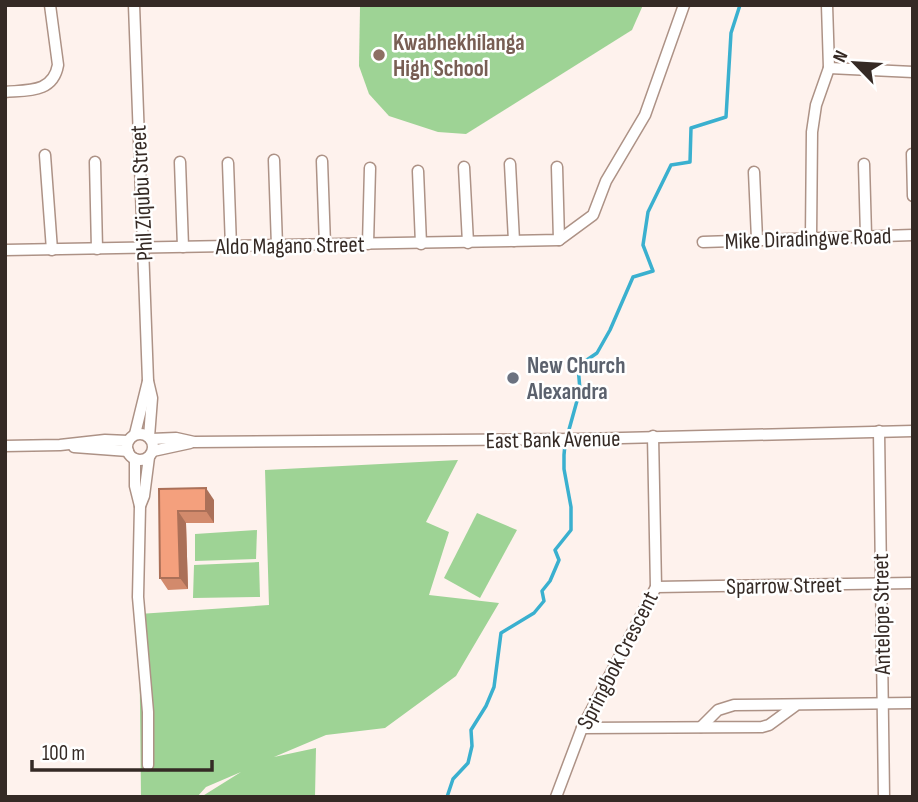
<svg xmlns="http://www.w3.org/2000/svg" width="918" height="802" font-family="'Sofia Sans Condensed',sans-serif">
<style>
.green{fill:#9ed395}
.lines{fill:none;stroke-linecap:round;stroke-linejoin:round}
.stream{stroke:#3ab0cf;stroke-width:3.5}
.minor-casing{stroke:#ad9286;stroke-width:13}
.minor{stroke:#fff;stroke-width:10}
.wall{fill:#d28a6c}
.shaded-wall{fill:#ab7058}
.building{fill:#f4a07d;stroke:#ab7058;stroke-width:2}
.education-dot{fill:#8d6e63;stroke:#fff;stroke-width:2.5}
.worship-dot{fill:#6b7280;stroke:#fff;stroke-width:2.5}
.labels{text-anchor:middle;stroke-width:5;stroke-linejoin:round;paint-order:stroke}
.education-label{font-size:23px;font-weight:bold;fill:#785e54;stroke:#fff;text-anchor:start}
.street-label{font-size:23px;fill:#352a25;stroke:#fff}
.worship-label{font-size:23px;font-weight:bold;fill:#5b616d;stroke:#fff;text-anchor:start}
</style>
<rect width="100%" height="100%" fill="#fef2ed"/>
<g class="green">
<polygon points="363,5 643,5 632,30 466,134 438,132 389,116 369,94 359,66 360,7"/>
<polygon points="458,460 426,522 449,532 429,595 499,603 456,676 385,728 326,735 274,757 316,748 315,797 201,797 241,772 206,787 197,797 141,797 139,614 269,605 265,470"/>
<polygon points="477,513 517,530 480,598 444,578"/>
<polygon points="257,530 256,559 195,561 195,534"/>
<polygon points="259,562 260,597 193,598 194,565"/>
</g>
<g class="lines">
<polyline class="stream" points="447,797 453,779 468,763 472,746 471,730 486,706 494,687 501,633 534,613 544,601 542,591 550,581 559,560 555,550 571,530 571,507 564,469 564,455 565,444 580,390 578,366 597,353 610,330 633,277 653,271 643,245 648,212 671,165 690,162 691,128 726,117 731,33 740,5"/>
<g class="minor-casing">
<g id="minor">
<polyline points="134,5 148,381 152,398 149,437"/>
<polyline points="827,5 829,68 913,72"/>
<path d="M5,92C28,90 53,93 58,65L50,5"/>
<polyline points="912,154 913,196"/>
<polyline points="45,155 52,250"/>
<polyline points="274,160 277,246"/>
<polyline points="322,161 325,245"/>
<polyline points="95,162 97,249"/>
<polyline points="180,162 183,247"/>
<polyline points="228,163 231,247"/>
<polyline points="510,164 514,241"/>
<polyline points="864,164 866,235"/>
<polyline points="464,167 468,243"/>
<polyline points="557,167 559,240"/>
<polyline points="418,171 421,244"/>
<polyline points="754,172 757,239"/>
<polyline points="811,237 812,132 816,105 829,68"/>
<polyline points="703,242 913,235"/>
<polyline points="368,244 370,168"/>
<polyline points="5,250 559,240 593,215 606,181 645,115 684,5"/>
<polyline points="879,431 884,797"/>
<circle cx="140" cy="447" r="13"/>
<polyline points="135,434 148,381"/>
<polyline points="151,439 176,438 194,442 581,439 913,431"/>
<polyline points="5,446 60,445 105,440 128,441"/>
<polyline points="74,447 128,451"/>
<polyline points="153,451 190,443"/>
<polyline points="135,459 135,486 140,506"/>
<polyline points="656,587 913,583"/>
<polyline points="701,727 718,710 734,705 913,703"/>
<polyline points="582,728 762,727 769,725 795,706"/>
<polyline points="148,765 148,712 138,597 140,506 144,496 149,457"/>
<polyline points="556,797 582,728 656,587 653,436"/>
</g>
</g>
<use href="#minor" class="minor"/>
</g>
<polygon class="wall" points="159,489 214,500 214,523 186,523 188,589 168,590 160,578"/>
<g class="shaded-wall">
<polygon points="206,488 214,500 214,523 206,511"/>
<polygon points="178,511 186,523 188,589 180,578"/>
</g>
<polygon class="building" points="206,488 206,511 178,511 180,578 160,578 159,489"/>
<circle class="education-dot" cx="379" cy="55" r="7"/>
<circle class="worship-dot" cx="513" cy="378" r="7"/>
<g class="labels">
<g class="education-label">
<text x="393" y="50">Kwabhekhilanga<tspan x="393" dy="26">High School</tspan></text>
</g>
<g class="street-label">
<text transform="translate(141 193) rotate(-93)" y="8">Phil Ziqubu Street</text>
<text transform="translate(808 238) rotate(-2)" y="8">Mike Diradingwe Road</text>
<text transform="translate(290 245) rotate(-1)" y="8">Aldo Magano Street</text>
<text transform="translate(553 439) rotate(-1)" y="8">East Bank Avenue</text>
<text transform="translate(784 585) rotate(-1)" y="8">Sparrow Street</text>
<text transform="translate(881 614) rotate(-91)" y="8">Antelope Street</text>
<text transform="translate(617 660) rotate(-63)" y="8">Springbok Crescent</text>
</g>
<g class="worship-label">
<text x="527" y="373">New Church<tspan x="527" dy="26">Alexandra</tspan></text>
</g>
</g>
<rect width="918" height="802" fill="none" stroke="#352a25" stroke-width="14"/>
<g transform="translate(855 63) rotate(295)" stroke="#ffffff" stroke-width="5" paint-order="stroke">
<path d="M0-5L12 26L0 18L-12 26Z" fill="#352a25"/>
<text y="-10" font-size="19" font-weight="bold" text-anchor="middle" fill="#352a25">N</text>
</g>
<path d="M32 760v10h180v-10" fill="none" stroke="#352a25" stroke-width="3.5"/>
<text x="42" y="760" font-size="21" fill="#352a25" stroke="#ffffff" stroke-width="5" paint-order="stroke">100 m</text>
</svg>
